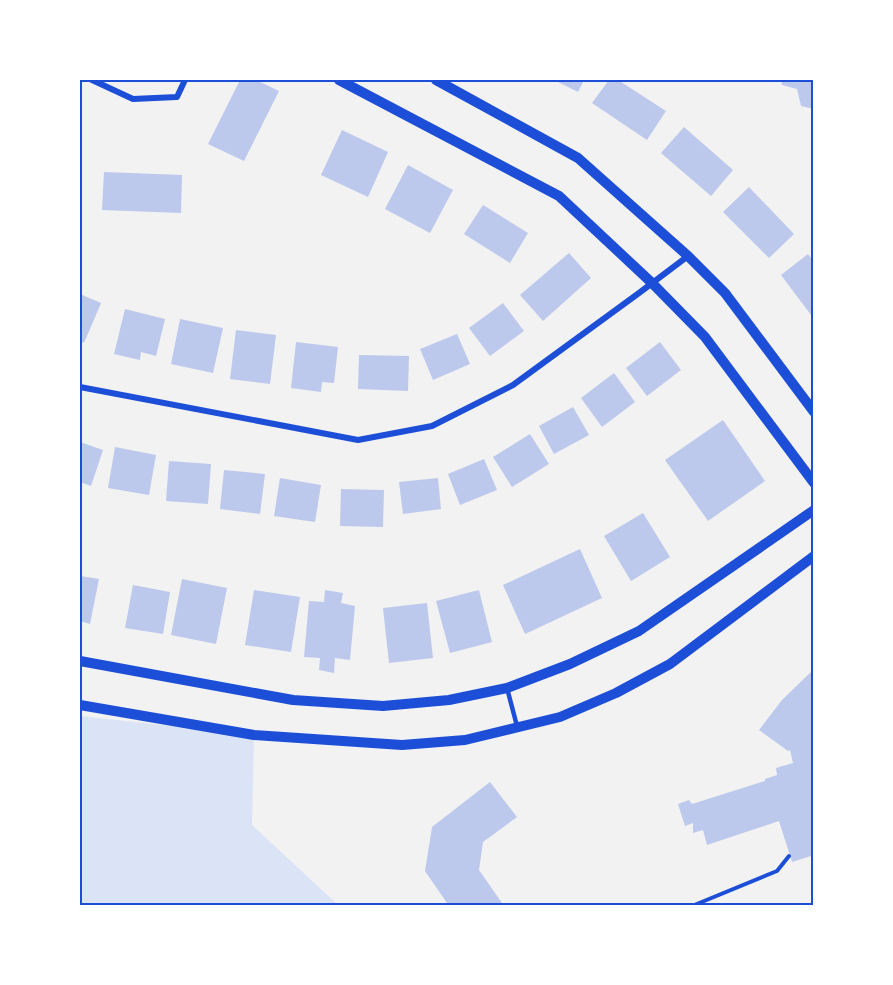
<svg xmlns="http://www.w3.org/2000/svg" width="893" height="985" font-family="Roboto,sans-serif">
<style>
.green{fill:#dbe4f7}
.building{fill:#bdc9ec}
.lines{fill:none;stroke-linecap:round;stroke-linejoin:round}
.path{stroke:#1d4ed8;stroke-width:4}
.service{stroke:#1d4ed8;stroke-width:4.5}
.minor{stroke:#1d4ed8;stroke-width:6}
.tertiary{stroke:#1d4ed8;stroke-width:10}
.neatline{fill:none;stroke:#1d4ed8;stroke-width:2}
</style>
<rect width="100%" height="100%" fill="#f2f2f2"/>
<polygon class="green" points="80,716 254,735 252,825 338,905 80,906"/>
<g class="building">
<polygon points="240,80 256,80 279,91 244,161 208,144"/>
<polygon points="554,80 584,80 578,92"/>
<polygon points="609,80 618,80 666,111 647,140 592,103"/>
<polygon points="781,80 814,80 814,109 801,106 797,89 782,85"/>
<polygon points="684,127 733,170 711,196 661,153"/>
<polygon points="342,130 388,152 368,197 321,175"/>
<polygon points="408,165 453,190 430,233 385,209"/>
<polygon points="104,172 182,175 181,213 102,210"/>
<polygon points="749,187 794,234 769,258 723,212"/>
<polygon points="483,205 528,233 510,263 464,234"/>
<polygon points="569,253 591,278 543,321 520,295"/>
<polygon points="808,254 814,262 814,319 781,275"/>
<polygon points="80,294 101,303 84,343 80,341"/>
<polygon points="503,303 524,331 490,356 469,328"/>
<polygon points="125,309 165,319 156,356 141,352 140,360 114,354"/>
<polygon points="180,319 223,328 213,373 171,364"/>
<polygon points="236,330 276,335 270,384 230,379"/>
<polygon points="457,334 470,364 433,380 420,349"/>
<polygon points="296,342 338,347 334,383 322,382 321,392 291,388"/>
<polygon points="660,342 681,370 647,396 626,368"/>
<polygon points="359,355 409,356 408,391 358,389"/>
<polygon points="614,373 635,402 602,427 581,398"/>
<polygon points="573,407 589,435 554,454 539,426"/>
<polygon points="723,420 765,481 708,521 665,460"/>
<polygon points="530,434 549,464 512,487 493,457"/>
<polygon points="80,442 103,450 91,486 80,482"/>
<polygon points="115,447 156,455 149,495 108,488"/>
<polygon points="484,459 497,490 460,505 448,474"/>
<polygon points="169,461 211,464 208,504 166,501"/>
<polygon points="224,470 265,474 260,514 220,509"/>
<polygon points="280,478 321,485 315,522 274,516"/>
<polygon points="438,478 441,509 403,514 399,482"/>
<polygon points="341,489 384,490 383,527 340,526"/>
<polygon points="643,513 670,557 631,581 604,536"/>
<polygon points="580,549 602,598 525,634 503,585"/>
<polygon points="80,576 99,579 90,624 80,621"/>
<polygon points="182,579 227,588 216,644 171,635"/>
<polygon points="133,585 170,592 163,634 125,628"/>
<polygon points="254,590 300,597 291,652 245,645"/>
<polygon points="325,590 343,593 341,603 355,606 350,660 335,658 334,673 319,670 320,658 304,657 309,601 324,602"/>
<polygon points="479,590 492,642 450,653 436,601"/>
<polygon points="427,603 433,658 389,663 383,608"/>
<polygon points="814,669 814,855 792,862 779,821 707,845 703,830 693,833 693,823 685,826 678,804 689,800 692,804 765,781 765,779 777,775 776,768 793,763 790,750 788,751 759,730 782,700"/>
<polygon points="490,782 517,817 483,842 479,870 504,906 449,906 425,871 432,827"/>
</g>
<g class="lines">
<polyline class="path" points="692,906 777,871 789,856"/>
<polyline class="service" points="507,688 517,726"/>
<g class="minor">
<polyline points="92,80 133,99 177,97 185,80"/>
<polyline points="80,387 358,440 432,426 513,385 639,293 688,256"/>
</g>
<g class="tertiary">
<polyline points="339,80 559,196 652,283 705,337 814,483"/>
<polyline points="436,80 578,158 688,256 725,293 814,412"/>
<polyline points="80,661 293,700 383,706 449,700 507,688 570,664 639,631 814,510"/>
<polyline points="80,705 254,735 402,745 465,740 560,717 616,693 670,664 814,556"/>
</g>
</g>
<rect width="893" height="985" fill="none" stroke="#ffffff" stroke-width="162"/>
<rect x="81" y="81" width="731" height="823" class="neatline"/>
</svg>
